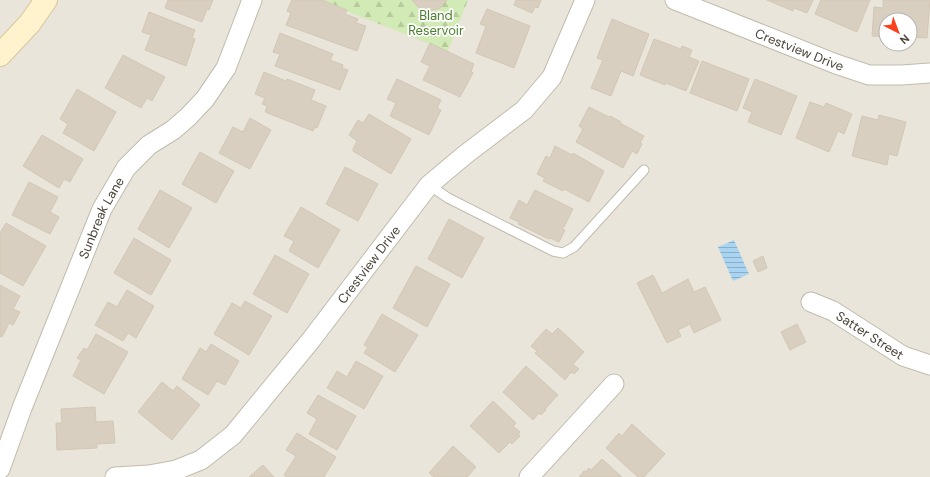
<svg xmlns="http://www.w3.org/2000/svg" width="930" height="477" font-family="'DM Sans',sans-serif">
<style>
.residential{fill:#eae5da;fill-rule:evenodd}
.forest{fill:url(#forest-firs)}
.water{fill:url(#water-rules)}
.building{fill:#d8cfc1;stroke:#d3c7b4}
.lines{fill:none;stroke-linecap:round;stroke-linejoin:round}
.lane-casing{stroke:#c2bbae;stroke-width:11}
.street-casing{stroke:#c2bbae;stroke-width:21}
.secondary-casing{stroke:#d6c79b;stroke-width:24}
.lane{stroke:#fff;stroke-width:9}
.street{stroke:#fff;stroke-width:19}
.secondary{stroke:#fff3cd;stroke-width:22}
.labels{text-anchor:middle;stroke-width:3.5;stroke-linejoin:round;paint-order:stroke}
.park-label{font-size:13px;fill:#4a7f2a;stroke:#fff}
.street-label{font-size:13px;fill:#4b4439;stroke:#fff}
</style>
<defs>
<pattern id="forest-firs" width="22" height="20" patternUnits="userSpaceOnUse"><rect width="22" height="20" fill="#d2eab5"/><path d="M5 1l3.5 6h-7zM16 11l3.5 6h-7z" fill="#b6ca9c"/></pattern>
<pattern id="water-rules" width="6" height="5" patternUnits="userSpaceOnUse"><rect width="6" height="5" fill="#a9d4f2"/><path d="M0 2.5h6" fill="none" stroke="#8caec5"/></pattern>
</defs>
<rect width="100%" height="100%" fill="#f6f3ec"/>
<path class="residential" d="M0,0H930V477H0ZM886,20H910V44H886Z"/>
<polygon class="forest" points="318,0 468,0 448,51"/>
<polygon class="water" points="734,240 749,274 733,281 718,247"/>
<g class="building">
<polygon points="168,0 213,0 209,10 207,9 202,22 165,8"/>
<polygon points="292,0 322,0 347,10 345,14 358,19 356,23 366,26 357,51 286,25 291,13 287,11"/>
<polygon points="412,0 447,0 440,8 431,11 424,10 418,7"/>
<polygon points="516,0 541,0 538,8 535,7 532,13 514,5"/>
<polygon points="767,0 813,0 807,13 794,8 793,11"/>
<polygon points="821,0 870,0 857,32 815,14"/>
<polygon points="883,0 930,0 927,38 911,37 912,29 910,29 910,20 886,20 886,37 872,36 874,7 883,8"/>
<polygon points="487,9 530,26 514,68 476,53 486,26 480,24"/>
<polygon points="149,12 195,30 192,38 195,39 186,66 145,50 151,35 142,32"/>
<polygon points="612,19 649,34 633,76 621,71 611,96 591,88 603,60 597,58"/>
<polygon points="280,33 333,54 330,60 343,65 342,68 348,70 340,90 275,66 280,54 273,52"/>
<polygon points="654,39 681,49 682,46 692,50 689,57 699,61 686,91 666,83 665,85 640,75"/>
<polygon points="430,43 474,64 471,71 473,73 460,97 423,80 430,66 421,62"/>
<polygon points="123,55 165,77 152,101 147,98 141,108 105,88"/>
<polygon points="702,61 749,79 737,111 690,93"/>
<polygon points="264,72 286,81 287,79 315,90 311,100 326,106 317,128 315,127 313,131 265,112 267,106 262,104 265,98 255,94"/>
<polygon points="397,79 441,100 437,108 441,110 429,135 390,116 396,103 387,99"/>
<polygon points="755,79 797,96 781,135 748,122 752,112 743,108"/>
<polygon points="77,89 116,112 94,151 63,133 68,124 60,119"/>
<polygon points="810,102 824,107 826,103 852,114 844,134 838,131 829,152 796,138"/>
<polygon points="589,107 609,117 610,116 621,122 620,123 644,136 640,143 642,144 637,154 632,151 623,168 576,142 583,129 579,126"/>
<polygon points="369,114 411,139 391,174 353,151 353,149 357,141 349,135 358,120 363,123"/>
<polygon points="879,115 906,122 897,156 889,154 887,165 852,156 862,116 878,120"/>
<polygon points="250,118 271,130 250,169 219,153 233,127 243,132"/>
<polygon points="42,135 83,159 70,182 64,179 59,188 23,166"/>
<polygon points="555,146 572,155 573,153 604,171 589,202 564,189 563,191 543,181 545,178 537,174 546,156 550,158"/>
<polygon points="200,152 234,171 216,203 182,184"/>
<polygon points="345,167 378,184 358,221 326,204"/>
<polygon points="29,182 58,197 50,212 59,217 50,234 12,215"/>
<polygon points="160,190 192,208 169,248 138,229"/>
<polygon points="535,190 573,209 564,227 563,226 562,228 565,230 559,242 550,238 549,239 518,224 519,222 510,218 519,200 527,205"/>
<polygon points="301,207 340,230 318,268 289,251 294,241 284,236"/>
<polygon points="449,219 484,238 462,278 428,259"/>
<polygon points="6,223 46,246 23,286 0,273 0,233"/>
<polygon points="134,238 171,260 151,295 114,273"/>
<polygon points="275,255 309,274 287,313 253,294"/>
<polygon points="763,256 767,268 758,272 753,261"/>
<polygon points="416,266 450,284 427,327 393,308"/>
<polygon points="653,275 662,293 688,279 694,292 705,287 721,320 694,333 690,324 678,330 681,336 667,343 637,283"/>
<polygon points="0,285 20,296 13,309 20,312 13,325 9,323 2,337 0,336"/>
<polygon points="127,290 154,306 136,338 128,333 123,341 95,325 108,302 117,307"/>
<polygon points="245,301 272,316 249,355 214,334 232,303 241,308"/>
<polygon points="382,314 418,335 395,372 364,353 368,347 364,345"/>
<polygon points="797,324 806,342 790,350 781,332"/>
<polygon points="558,328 584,352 573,364 579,369 574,374 571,372 565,380 535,353 537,351 531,346 546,329 552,334"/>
<polygon points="96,334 128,352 104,394 73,376 81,360 77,358 84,348 87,350"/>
<polygon points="211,344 239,361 225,385 217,381 208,395 182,379 200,348 206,352"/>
<polygon points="356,361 383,376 364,409 327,388 337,371 347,377"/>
<polygon points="526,366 558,395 545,409 546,410 541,415 539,413 533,420 503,392"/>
<polygon points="162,382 173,391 177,386 200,405 172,440 138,412"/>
<polygon points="318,395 356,416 337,450 309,434 317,419 307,413"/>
<polygon points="493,401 516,423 513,426 520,432 518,435 520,436 512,444 510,442 499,453 470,426"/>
<polygon points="95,407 96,422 113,421 115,443 97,444 97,448 57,450 56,423 62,423 61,409"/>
<polygon points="632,424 665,454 644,477 638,477 606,448 619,433 622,436"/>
<polygon points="297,433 336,457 324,477 287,477 284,475 296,456 286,450"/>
<polygon points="453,446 476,467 467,477 434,477 429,473"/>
<polygon points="602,459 622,477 579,477 584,471 586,472 589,468 591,470"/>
<polygon points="263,465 274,477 249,477"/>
</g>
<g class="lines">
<g class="lane-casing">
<polyline id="lane" points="429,185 448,198 553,251 563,253 574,247 644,170"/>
</g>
<g class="street-casing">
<g id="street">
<path id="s1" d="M675,0L836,64L869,75H902L930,73"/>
<path id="s2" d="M811,302L833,311L903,356L930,365"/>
<path id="s3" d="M0,469L22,408L102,209L126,168L149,145L173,130L188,117L205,99L226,68L252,0"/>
<path id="s4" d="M115,477L149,475L176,470L201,460L233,435L311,340L429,185L466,154L524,110L552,77L585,0"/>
<polyline points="529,477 614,384"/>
</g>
</g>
<g class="secondary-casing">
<polyline id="secondary" points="0,55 30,23 46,0"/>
</g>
<use href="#lane" class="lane"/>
<use href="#street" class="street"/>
<use href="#secondary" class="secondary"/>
</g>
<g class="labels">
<g class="park-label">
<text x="436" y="20">Bland<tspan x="436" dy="15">Reservoir</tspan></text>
</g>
<g class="street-label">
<text dy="5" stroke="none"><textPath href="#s1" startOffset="134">Crestview Drive</textPath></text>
<text dy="5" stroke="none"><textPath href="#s3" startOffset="271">Sunbreak Lane</textPath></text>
<text dy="5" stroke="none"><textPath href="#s4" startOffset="347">Crestview Drive</textPath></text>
<text dy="5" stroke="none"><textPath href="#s2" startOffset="68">Satter Street</textPath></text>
</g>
</g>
<g transform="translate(898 32) rotate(138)"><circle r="19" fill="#ffffff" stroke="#b7b4b0"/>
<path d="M0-3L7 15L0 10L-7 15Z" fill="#fc3f1d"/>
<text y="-6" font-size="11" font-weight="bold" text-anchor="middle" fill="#4b4439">N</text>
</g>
</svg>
